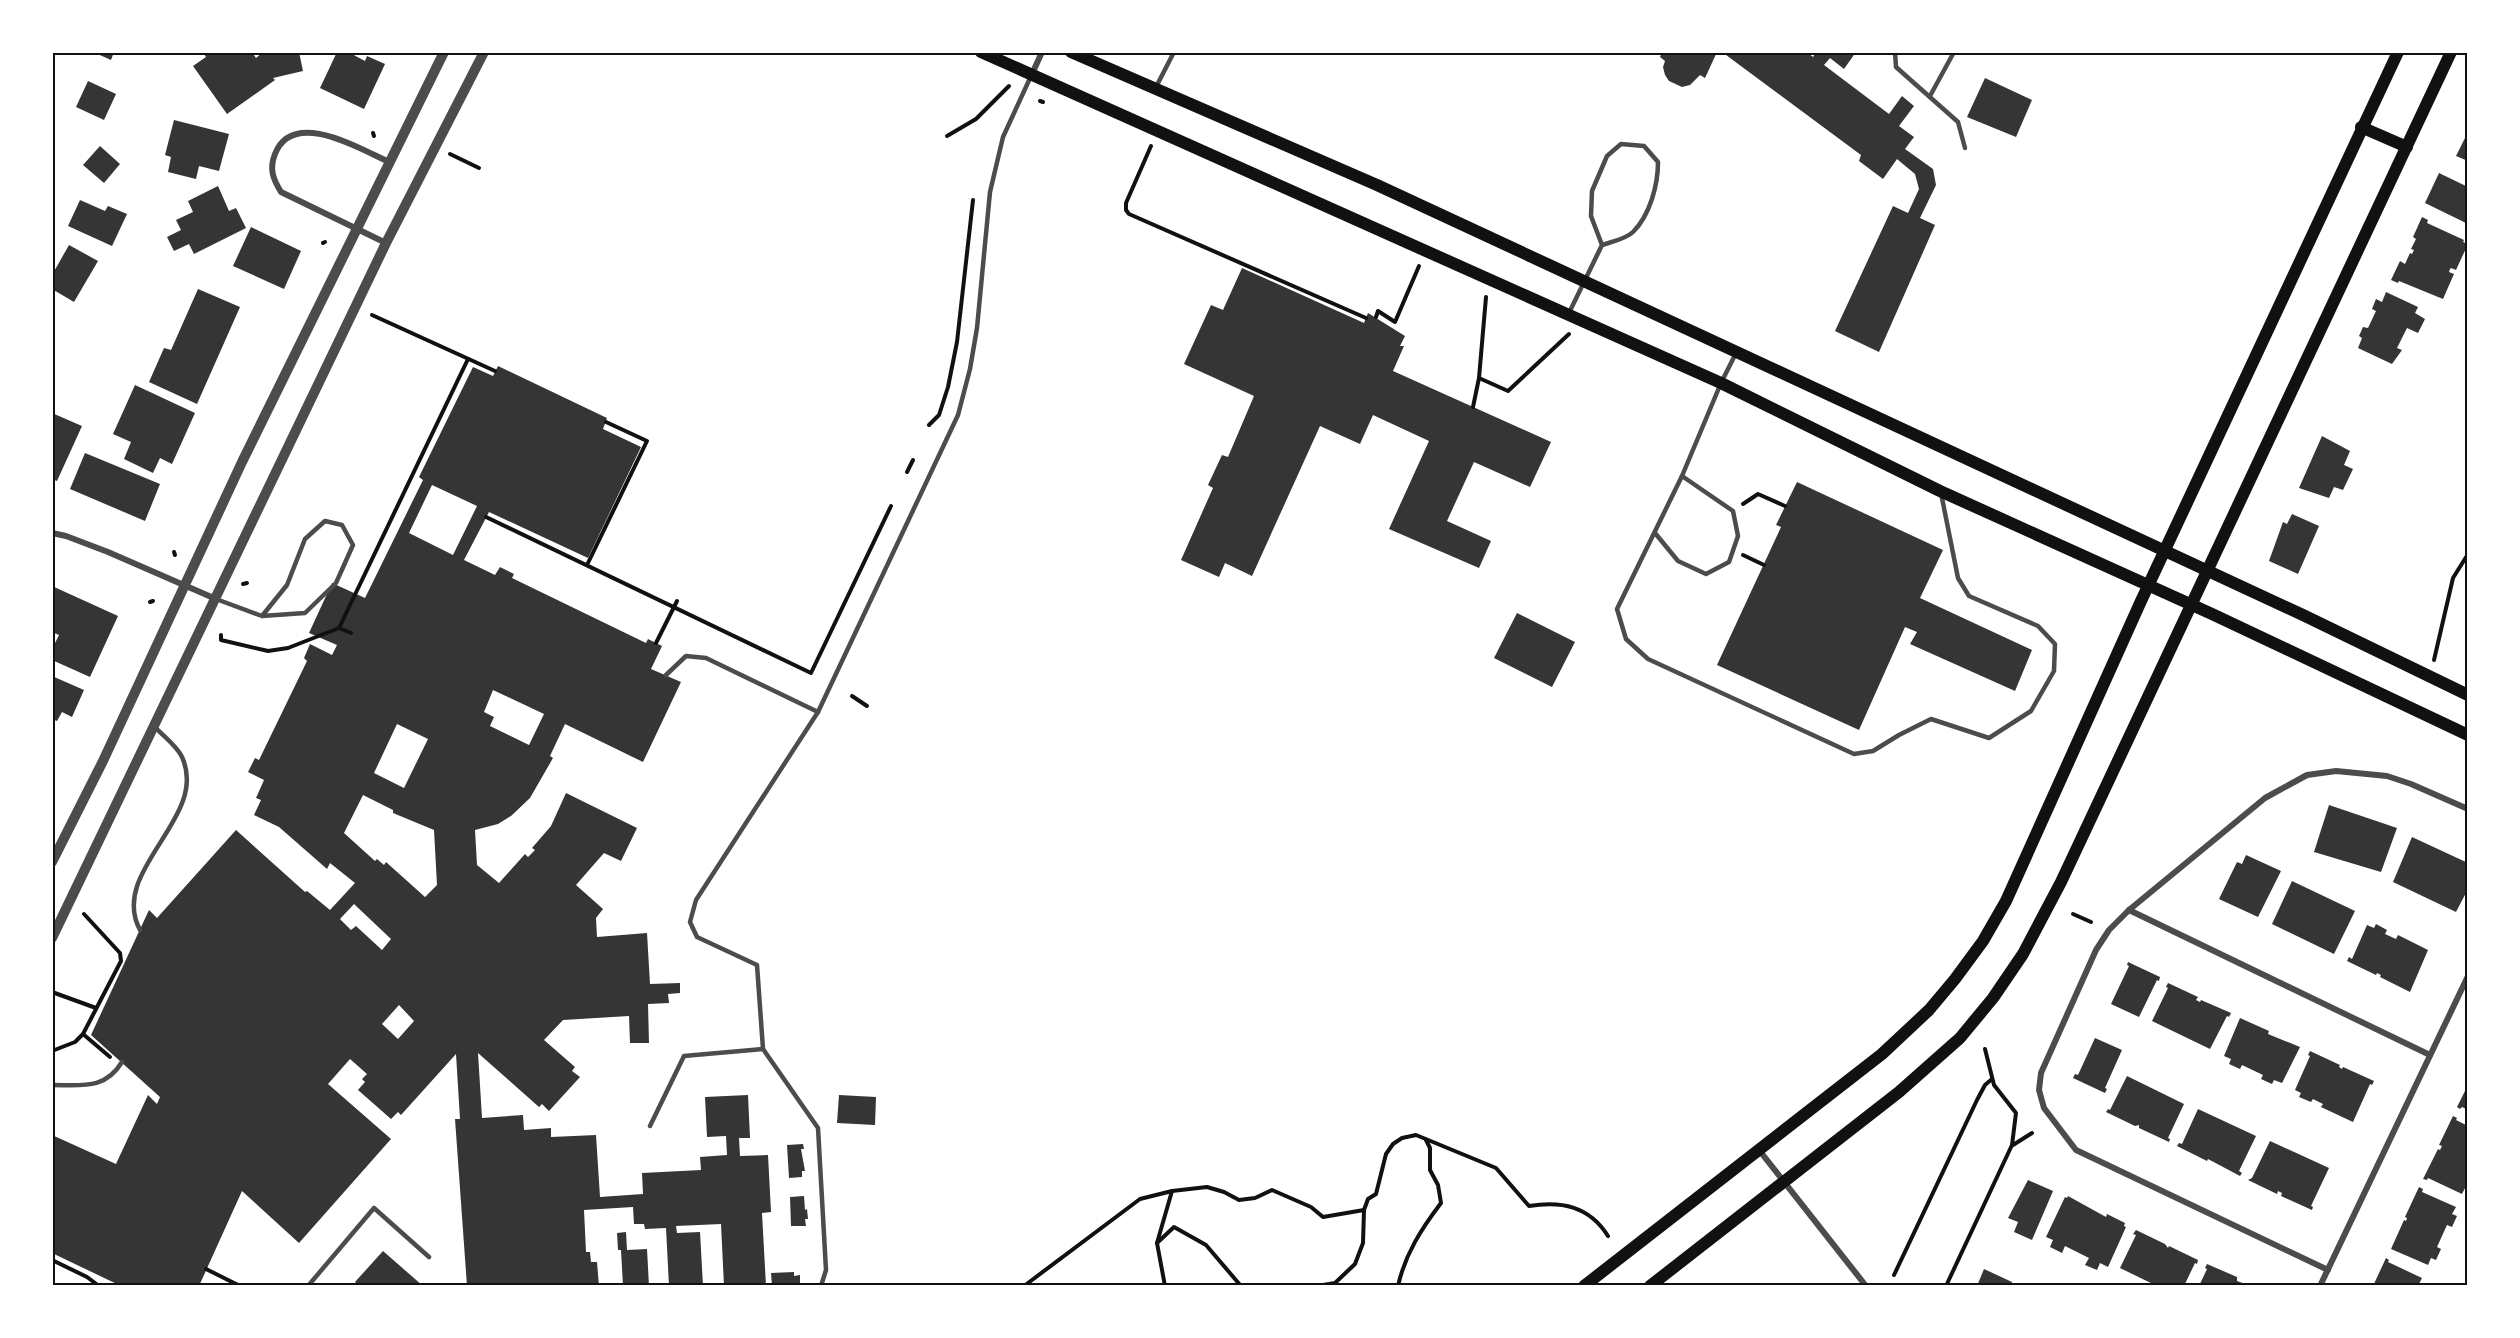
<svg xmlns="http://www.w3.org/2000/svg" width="2520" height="1338" font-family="Mulish,sans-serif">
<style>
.building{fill:#353535;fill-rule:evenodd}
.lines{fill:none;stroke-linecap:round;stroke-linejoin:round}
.path{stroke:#111;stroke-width:4}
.service{stroke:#4c4c4c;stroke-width:4.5}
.minor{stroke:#4c4c4c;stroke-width:6}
.tertiary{stroke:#4c4c4c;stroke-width:10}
.secondary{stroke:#111;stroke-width:12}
.neatline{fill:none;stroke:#111;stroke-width:2}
</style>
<rect width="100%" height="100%" fill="#fff"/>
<g class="building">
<polygon points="93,52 114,52 111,60"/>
<polygon points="203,52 252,52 256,58 263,52 299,52 303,71 273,78 275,80 227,114 193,66 206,57"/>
<polygon points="337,52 348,52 365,61 367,56 385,64 364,109 320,88"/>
<polygon points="1662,52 1717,52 1705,78 1700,75 1690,85 1682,87 1669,81 1665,75 1663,67 1665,61 1660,57"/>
<polygon points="1722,52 1807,52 1813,57 1816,52 1856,52 1844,69 1830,58 1824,65 1889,114 1902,96 1914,106 1899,126 1914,137 1905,149 1933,169 1936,185 1920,218 1935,225 1879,352 1835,331 1893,206 1908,213 1919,189 1915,174 1897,159 1883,179 1859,161 1861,155"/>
<polygon points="1985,78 2032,100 2016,137 1967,117"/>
<polygon points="88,81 116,94 104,120 76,107"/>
<polygon points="174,120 229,134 219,171 199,166 196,179 168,172 171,157 165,155"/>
<polygon points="2468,132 2468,161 2456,156"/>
<polygon points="100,146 120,164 104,183 83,165"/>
<polygon points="2439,173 2468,187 2468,224 2425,203"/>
<polygon points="218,186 229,211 236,208 246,228 194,254 189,244 174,251 167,237 181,230 176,220 193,212 188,201"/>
<polygon points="80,200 105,211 108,206 127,214 112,246 68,226"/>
<polygon points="2422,217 2428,220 2427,223 2464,240 2463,242 2468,244 2456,270 2451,268 2450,269 2449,272 2454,274 2443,299 2399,281 2398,283 2391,280 2400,261 2405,264 2410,253 2412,254 2414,250 2411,249 2416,239 2413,237"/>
<polygon points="251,227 301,251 284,289 233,266"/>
<polygon points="69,245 98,261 74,302 52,289 52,275"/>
<polygon points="1242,268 1364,323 1368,313 1405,336 1400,346 1404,346 1393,371 1551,442 1530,487 1474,462 1447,521 1491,541 1479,568 1389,529 1429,441 1373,415 1360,444 1320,426 1252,576 1225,563 1219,577 1181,560 1213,488 1208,485 1222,455 1228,457 1254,396 1184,364 1211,305 1223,310"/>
<polygon points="198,289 240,307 197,404 149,382 164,348 171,350"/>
<polygon points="2386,292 2418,307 2415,313 2425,319 2418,333 2407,328 2397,348 2402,350 2392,364 2358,348 2362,338 2359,336 2363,327 2368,328 2376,311 2372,309 2376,299 2382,302"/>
<path d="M498,366L607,418L603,429L641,447L588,558L489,512L464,560L495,575L500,567L514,574L512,578L646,643L648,639L662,646L651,669L681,682L643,762L565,724L550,756L553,758L530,798L511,816L498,824L475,830L477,865L499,883L525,854L528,857L535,850L532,848L551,826L566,793L637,828L621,861L604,853L576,885L603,909L596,918L597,937L647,933L650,984L680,983V993L668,994L669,1003L648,1004L649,1043H630L629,1016L563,1020L544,1040L575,1067L572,1071L580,1077L549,1111L542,1104L539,1107L478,1053L482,1118L523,1115L524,1130L551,1128V1137L596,1135L600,1197L643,1194L642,1173L701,1170L700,1157L727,1155L726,1136L707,1137L705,1097L748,1095L750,1138H739L740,1156L768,1155L771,1212L762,1213L766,1286H724L721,1224L676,1226L677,1233L700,1232L703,1286H669L666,1228L645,1229L644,1224H634L633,1207L584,1210L586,1252H590L591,1262H597L599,1286H467L455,1119H460L456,1054L401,1115L398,1112L391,1119L358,1090L365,1082L362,1079L367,1074L350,1059L328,1084L391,1139L299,1243L242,1191L199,1286H121L52,1253V1135L116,1164L148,1095L157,1104L160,1097L91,1035L149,910L157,918L236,830L305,892L307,891L330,910L355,883L330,863L327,869L279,827L254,815L261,800L256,798L264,780L248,772L255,758L259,760L307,661L304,658L310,644L332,655L337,645L309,633L332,583L365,598L423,480L419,477L473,367L493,376ZM432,485L477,506L453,555L409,533ZM493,690L544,714L529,745L490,726L494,717L484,712ZM397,724L428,739L404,788L374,773ZM363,795L393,810V813L434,830L437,885L425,897L386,862L384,865L377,859L375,861L344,833ZM354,904L391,939L382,950L356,926L351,930L340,919ZM399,1005L414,1021L398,1039L382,1024Z"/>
<polygon points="135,385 195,413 172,464 160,458 153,473 124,459 131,442 113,434"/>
<polygon points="52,413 82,426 57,481 52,479"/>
<polygon points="2322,436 2350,451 2344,465 2353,469 2343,490 2334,487 2329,498 2299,488"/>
<polygon points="85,453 160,484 145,521 70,489"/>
<polygon points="1797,482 1943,550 1920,598 2032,650 2015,691 1910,644 1917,632 1905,627 1859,730 1717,665 1781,527 1776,525"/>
<polygon points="2292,514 2319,526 2298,574 2269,561 2283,522 2287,524"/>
<polygon points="52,586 118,616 90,677 52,660 52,649 59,635 52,632"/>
<polygon points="1517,613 1575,642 1552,687 1494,658"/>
<polygon points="52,676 84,690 72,717 62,712 57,721 52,719"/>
<polygon points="2329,805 2397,828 2381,872 2314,852"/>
<polygon points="2412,837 2468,863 2468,889 2456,912 2393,882"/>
<polygon points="2246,855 2281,871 2258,917 2219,899 2237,862 2242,864"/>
<polygon points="2292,881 2355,911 2334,954 2272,924"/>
<polygon points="2376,924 2387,930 2385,934 2396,939 2398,935 2428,950 2410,992 2380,977 2381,975 2377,973 2376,975 2347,961 2349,957 2352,959 2367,925 2374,928"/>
<polygon points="2128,962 2160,977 2159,981 2157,980 2139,1017 2111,1004 2129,966 2127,965"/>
<polygon points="2168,983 2198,997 2196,1000 2200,1002 2201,1000 2231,1013 2229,1017 2227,1016 2210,1049 2152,1021 2168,988 2166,987"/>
<polygon points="2240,1018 2269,1031 2268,1034 2300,1047 2282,1083 2274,1080 2272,1084 2261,1079 2263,1075 2242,1065 2240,1069 2229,1064 2231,1059 2224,1056"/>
<polygon points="2095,1038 2122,1050 2105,1088 2107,1089 2105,1093 2073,1078 2075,1074 2078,1075"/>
<polygon points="2310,1051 2340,1065 2339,1067 2342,1069 2343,1067 2374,1081 2372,1085 2370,1084 2353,1122 2321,1107 2323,1104 2313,1099 2311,1102 2299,1097 2301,1093 2295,1090 2310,1056 2308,1055"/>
<polygon points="2127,1076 2184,1104 2168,1138 2170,1139 2169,1142 2139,1128 2139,1125 2135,1126 2106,1112 2108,1109 2110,1110"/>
<polygon points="2468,1085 2468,1110 2462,1107 2460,1109 2457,1107"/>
<polygon points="839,1095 876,1097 875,1125 837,1123"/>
<polygon points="2198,1109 2256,1136 2239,1171 2242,1173 2240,1176 2208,1159 2207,1161 2177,1146 2179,1143 2182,1144"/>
<polygon points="2453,1116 2457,1118 2456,1120 2468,1126 2468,1182 2462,1194 2428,1178 2427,1180 2423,1179 2438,1149 2440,1150 2442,1146 2439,1145"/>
<polygon points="2270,1141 2329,1168 2311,1206 2313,1207 2312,1210 2281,1196 2282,1193 2278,1191 2277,1194 2248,1180 2252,1178"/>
<polygon points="803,1144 804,1149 801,1149 805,1171 802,1171 802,1177 789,1178 787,1145"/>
<polygon points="2028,1180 2053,1191 2032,1240 2014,1232 2018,1222 2008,1218"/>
<polygon points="2419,1187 2423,1189 2422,1192 2456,1207 2452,1214 2457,1216 2452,1227 2447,1225 2437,1247 2441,1249 2436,1260 2431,1258 2428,1265 2391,1249 2404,1220 2406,1221 2407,1218 2405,1217"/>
<polygon points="804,1196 805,1210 807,1209 808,1219 805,1219 806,1226 791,1226 790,1197"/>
<polygon points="2068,1196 2106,1217 2107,1214 2125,1223 2124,1226 2126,1227 2108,1267 2100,1263 2097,1270 2085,1265 2089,1258 2065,1246 2062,1253 2050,1247 2053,1240 2046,1237 2065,1197 2067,1198"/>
<polygon points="2136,1230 2165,1244 2168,1248 2169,1246 2198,1260 2197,1264 2195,1263 2184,1286 2157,1286 2120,1268 2136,1235 2133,1234"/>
<polygon points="626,1232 627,1250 647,1249 649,1286 623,1286 621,1250 618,1250 617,1233"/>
<polygon points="383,1251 423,1286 359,1286 355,1282"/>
<polygon points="2386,1258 2389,1260 2388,1262 2422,1278 2418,1286 2373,1286"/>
<polygon points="2207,1264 2237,1277 2237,1281 2251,1286 2199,1286 2207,1269 2205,1268"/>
<polygon points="1984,1269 2012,1282 2011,1286 1977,1286"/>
<polygon points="794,1272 794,1276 800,1275 800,1286 772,1286 771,1273"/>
</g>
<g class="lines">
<g class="path">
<polyline points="1040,101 1043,102"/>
<polyline points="373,133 374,136"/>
<polyline points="947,136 976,119 1009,86"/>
<polyline points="1151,146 1126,203 1126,210 1129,214 1366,318"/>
<polyline points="450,154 479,168"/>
<polyline points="323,243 325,242"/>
<polyline points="1486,297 1479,378 1508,391 1569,334"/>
<polyline points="372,315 495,371"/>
<polyline points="1376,317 1378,311 1395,322 1419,266"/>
<polyline points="1473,407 1479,378"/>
<polyline points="929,425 939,415 948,387 957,342 973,200"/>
<polyline points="907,472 913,460"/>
<polyline points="1743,504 1758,494 1785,506"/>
<polyline points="486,517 811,673 891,506"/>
<polyline points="174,552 175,555"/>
<polyline points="1743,555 1764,565"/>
<polyline points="587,565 647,441 606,422"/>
<polyline points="243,584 247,583"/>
<polyline points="150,602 153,601"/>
<polyline points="339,628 468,359"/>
<polyline points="221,635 221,640 268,651 288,648 339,628 351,633"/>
<polyline points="656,643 677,601"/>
<polyline points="2434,660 2453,578 2468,554"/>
<polyline points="852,696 867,706"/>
<polyline points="2073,914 2091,922"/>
<polyline points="52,992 96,1008"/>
<polyline points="83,1034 110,1057"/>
<polyline points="52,1051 75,1042 83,1034 121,961 120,953 84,914"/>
<polyline points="2013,1145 2032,1133"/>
<polyline points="1157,1243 1174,1227 1206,1245 1241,1286"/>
<polyline points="52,1260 87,1277 99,1286"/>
<polyline points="206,1269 240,1286"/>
<polyline points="1894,1275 1977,1100 1985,1085 1992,1079"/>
<path d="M1024,1286L1140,1199L1172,1191L1207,1187L1224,1192L1239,1200L1255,1198L1272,1190L1311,1207L1323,1217L1364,1210L1368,1199L1376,1194L1386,1154L1393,1144L1402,1138L1416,1135L1496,1168L1529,1206C1562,1201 1589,1206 1608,1236"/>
<polyline points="1165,1286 1157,1243 1172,1191"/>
<polyline points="1317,1286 1335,1283 1355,1264 1363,1243 1364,1210"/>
<path d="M1398,1286C1405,1254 1422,1228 1441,1203L1438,1185L1430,1170V1148L1426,1140"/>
<polyline points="1946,1286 2012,1145 2016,1113 1994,1085 1985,1049"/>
</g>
<g class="service">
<polyline points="1895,52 1896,67 1958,122 1965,148"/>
<polyline points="1156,87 1174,52"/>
<polyline points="1930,96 1954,52"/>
<path d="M1568,315L1602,245C1611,242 1626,239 1633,232C1650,215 1658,185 1658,162L1644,146L1621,144L1607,156L1592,191L1591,216L1602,245"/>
<polyline points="1736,353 1721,383 1682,476 1617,609 1626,639 1648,659 1854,754 1873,751 1899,735 1931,719 1989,738 2031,711 2054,671 2055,644 2038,626 1969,596 1958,578 1941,493"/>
<polyline points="1655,533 1678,561 1706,574 1729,562 1738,536 1733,511 1682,476"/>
<polyline points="216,599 262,616 305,613 336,583 353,545 342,525 325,521 305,539 287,585 262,616"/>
<polyline points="666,675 686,656 706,658 818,712"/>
<path d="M140,930C108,870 210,818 182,757C177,746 163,736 155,727"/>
<path d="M52,1085C82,1085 105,1090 122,1062"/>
<polyline points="650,1126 684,1056 763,1049"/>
<polyline points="308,1286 374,1208 429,1257"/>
<polyline points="821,1286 826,1270 818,1128 763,1049 757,965 697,937 690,922 696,900 818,712 958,415 970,369 977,328 990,192 1003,137 1031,76"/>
</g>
<g class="minor">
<polyline points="1032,74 1042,52"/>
<path d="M386,243L281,192C273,179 269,169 275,154C293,108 360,149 389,162"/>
<polyline points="52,533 66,536 108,552 216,599"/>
<polyline points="2129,910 2430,1055"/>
<polyline points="1759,1150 1866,1286"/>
<polyline points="2328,1270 2076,1150 2044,1108 2039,1090 2041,1073 2096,950 2109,930 2129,910 2265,798 2307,775 2336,771 2387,776 2411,784 2468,809"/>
<polyline points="2320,1286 2468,976"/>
</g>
<g class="tertiary">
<polyline points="52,862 103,761 242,462 444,52"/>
<polyline points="52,938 386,243 484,52"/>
</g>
<g class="secondary">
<polyline points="981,52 1721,383 1940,491 2212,614 2468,735"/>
<polyline points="1071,52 1377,185 2303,615 2468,695"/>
<polyline points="2361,127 2407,147"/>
<polyline points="1584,1286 1882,1054 1929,1010 1955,979 1983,941 2006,901 2141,601 2398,52"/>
<polyline points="1650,1286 1899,1092 1960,1038 1993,998 2023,954 2061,882 2451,52"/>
</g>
</g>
<rect width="2520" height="1338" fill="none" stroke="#ffffff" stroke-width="108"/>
<rect x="54" y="54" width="2412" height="1230" class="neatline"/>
</svg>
